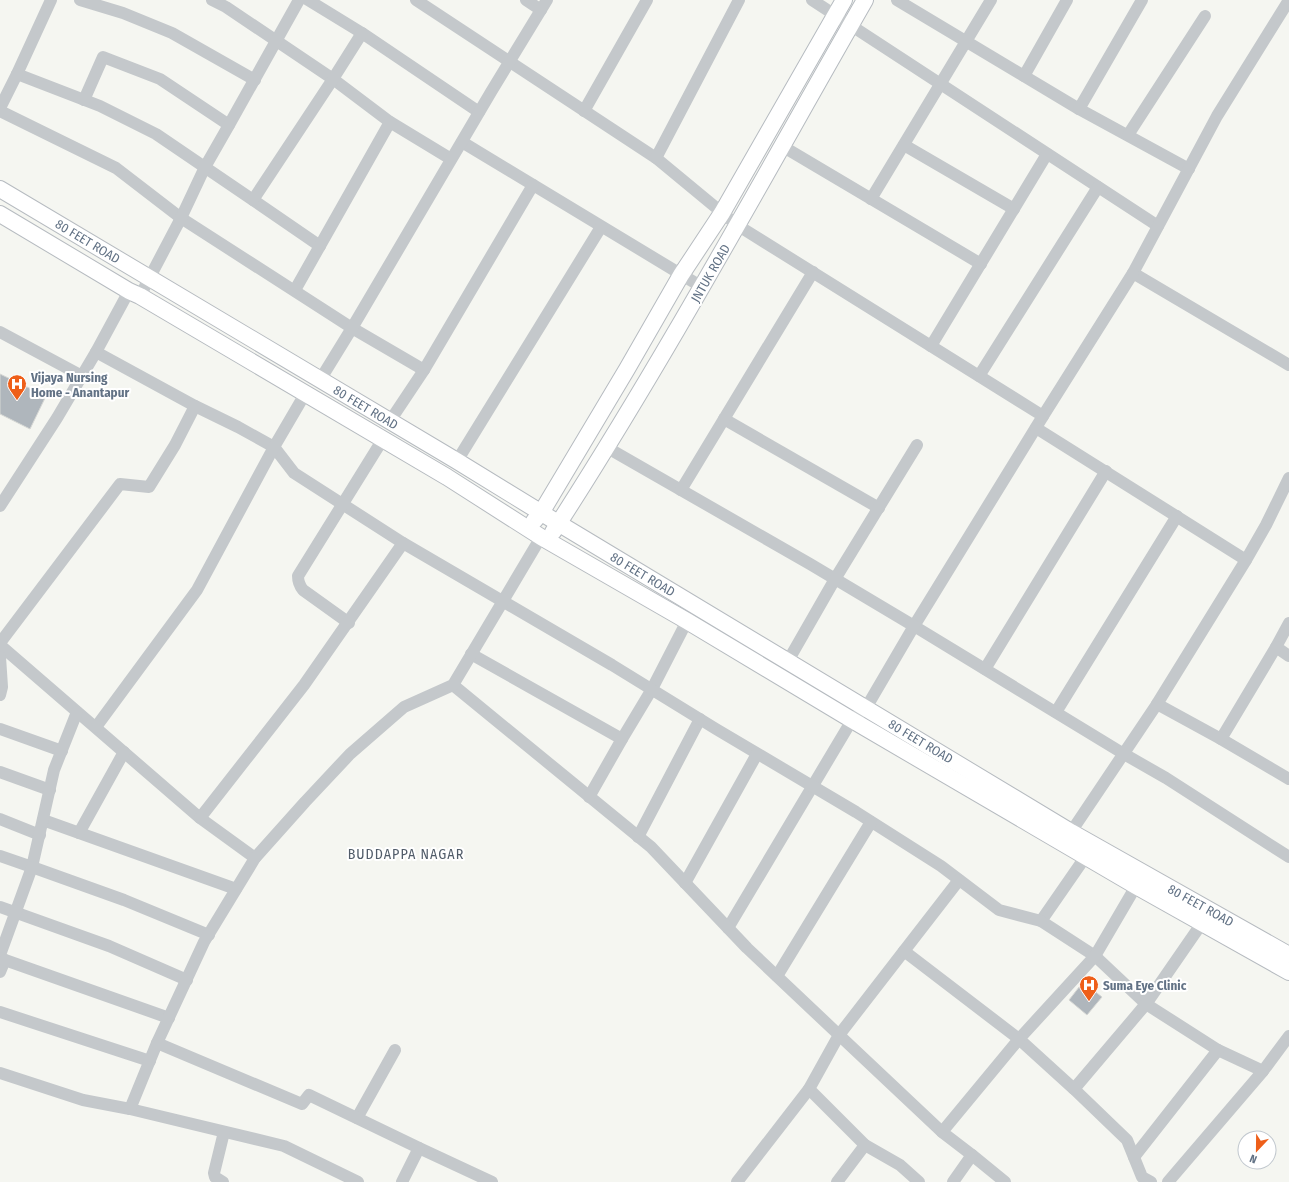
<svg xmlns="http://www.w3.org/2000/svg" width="1289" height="1182" font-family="'Fira Sans Condensed',sans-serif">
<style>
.building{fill:#afb6bc;stroke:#d6d7d4}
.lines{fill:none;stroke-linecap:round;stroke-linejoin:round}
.secondary-casing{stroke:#b6bbc0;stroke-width:18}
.street{stroke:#c4c8cb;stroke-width:12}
.secondary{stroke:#fff;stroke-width:16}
.labels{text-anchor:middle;stroke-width:4;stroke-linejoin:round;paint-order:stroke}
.street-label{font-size:13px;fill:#627285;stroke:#fff}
.poi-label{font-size:13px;font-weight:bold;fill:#627285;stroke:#fff;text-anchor:start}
.neighbourhood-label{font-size:14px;letter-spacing:1px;fill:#515c69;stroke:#fff}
</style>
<rect width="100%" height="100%" fill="#f5f6f1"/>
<g class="building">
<polygon points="0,374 46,396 30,429 0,414"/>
<polygon points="1083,982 1102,997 1087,1015 1069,1000"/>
</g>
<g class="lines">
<g class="secondary-casing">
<g id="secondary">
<polyline points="0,189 457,461 558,523 1071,832 1289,955"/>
<polyline points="0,214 129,291 140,296 447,477 541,537 687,621 852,720 1136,886 1289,972"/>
<polyline points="534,521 541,513 627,369 681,275 722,213 844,0"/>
<path d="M553,532C665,359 763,178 865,0"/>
</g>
</g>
<g class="street">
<polyline points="51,0 17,74 100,106 156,134 253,200 320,246"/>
<polyline points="80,0 123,13 172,33 255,80"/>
<polyline points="212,0 226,7 333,79 390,122 451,159"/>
<polyline points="308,0 362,33 479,112"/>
<polyline points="416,0 656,158 737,225 1043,416 914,626 1124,754 1166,778 1289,857"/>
<polyline points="526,0 541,10"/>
<polyline points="812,0 1158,226"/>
<polyline points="897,0 1079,109"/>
<polyline points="1142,0 1079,109 1189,169"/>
<polyline points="1289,0 1217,116 1133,273 1289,365"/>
<polyline points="1024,76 1067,0"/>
<polyline points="84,100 103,57 160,79 229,125"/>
<polyline points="0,108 17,74"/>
<polyline points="0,111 116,168 181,218 352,328 424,370"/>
<polyline points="584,111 647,0"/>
<polyline points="1128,135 1205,16"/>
<polyline points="462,142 702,287"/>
<polyline points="904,145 1014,209"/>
<polyline points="782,146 981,264"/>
<polyline points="656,158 739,0"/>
<polyline points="871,199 991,0"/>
<polyline points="253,200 333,79 362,33"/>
<polyline points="295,290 390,122"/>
<polyline points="140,296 181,218 205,167 229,125 299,0"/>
<polyline points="0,332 82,376"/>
<polyline points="931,346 1047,154"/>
<polyline points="96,352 195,406 238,427 274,447 294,473 403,543"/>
<polyline points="979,376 1098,187"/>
<polyline points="320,380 352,328 491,92 547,0"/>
<polyline points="1043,416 1133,273"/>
<polyline points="724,419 879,508"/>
<polyline points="390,421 424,370 533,185"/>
<polyline points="1036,428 1246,560"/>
<polyline points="606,447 810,564 914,626 866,708 852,720 728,928"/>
<polyline points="457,461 601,227"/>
<polyline points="681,490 813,272"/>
<polyline points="0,506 57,418 96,352 129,291"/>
<path d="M349,623L303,590C299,585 298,582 298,576L383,439"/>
<polyline points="1289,623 1276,647 1289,656"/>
<polyline points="0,643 120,484 149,487 175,445 195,406"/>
<polyline points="0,645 200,818"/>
<polyline points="1276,647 1221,739 1289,779"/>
<polyline points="471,654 622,739 652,689 687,621"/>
<polyline points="0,657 2,687 0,695"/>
<polyline points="788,661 835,579 917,445"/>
<polyline points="985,669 1106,471"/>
<polyline points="453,685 651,847 747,948 839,1035 809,1089 865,1145 900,1165 919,1182"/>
<polyline points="1157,704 1221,739"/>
<polyline points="1056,712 1177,516"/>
<polyline points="96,727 197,590 274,447 305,394"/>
<polyline points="0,729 62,751"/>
<polyline points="0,772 50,790"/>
<polyline points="589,797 622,739"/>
<polyline points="0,819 40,835"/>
<polyline points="43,820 236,889"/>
<polyline points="1071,832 1157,704 1246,560 1266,525 1289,478"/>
<polyline points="79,833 124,752"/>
<polyline points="638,837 700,719"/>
<polyline points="0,856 32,867 54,770 77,712"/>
<polyline points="1086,856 1041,921 1095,956 1146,1004 1218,1050 1263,1071 1289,1036"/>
<polyline points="255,858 200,818 304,685 403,543 612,665 716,729 856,812 941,866 999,910 1041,921"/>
<polyline points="685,883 757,754"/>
<polyline points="1136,886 1095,956 1019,1039 1074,1089 1127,1140 1142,1177 1151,1182"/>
<polyline points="0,907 109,946 187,980"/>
<polyline points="904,951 839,1035 942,1132"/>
<polyline points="0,955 32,867 124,900 209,935"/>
<polyline points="0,958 5,960 0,972"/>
<polyline points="5,960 169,1018"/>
<polyline points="777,976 871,822"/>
<polyline points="0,1012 150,1061"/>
<polyline points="0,1073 83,1100 130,1109 284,1146 358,1182"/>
<polyline points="1074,1089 1146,1004 1202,923"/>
<polyline points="130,1109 157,1043"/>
<polyline points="357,1118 395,1050"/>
<polyline points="419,1148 492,1182"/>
<polyline points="972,1155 1005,1182"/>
<polyline points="1134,1157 1218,1050"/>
<polyline points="223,1182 215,1177 214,1173 224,1132"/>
<polyline points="402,1182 419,1148 309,1095 302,1104 157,1043 204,942 255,858 305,802 350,754 404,707 453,685 541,537"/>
<polyline points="737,1182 809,1089"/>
<polyline points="837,1182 865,1145"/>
<polyline points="953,1182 972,1155 942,1132 1019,1039 904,951 959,880"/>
<polyline points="1168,1182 1263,1071"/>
</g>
<use href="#secondary" class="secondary"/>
</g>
<defs>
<g id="hospital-pin" transform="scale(1)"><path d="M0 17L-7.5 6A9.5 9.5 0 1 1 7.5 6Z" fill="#ee5f19" stroke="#fff"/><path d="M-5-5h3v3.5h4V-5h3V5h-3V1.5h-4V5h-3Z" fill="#fff"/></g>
</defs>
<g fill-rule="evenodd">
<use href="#hospital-pin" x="17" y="384"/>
<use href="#hospital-pin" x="1089" y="985"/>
</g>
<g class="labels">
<g class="street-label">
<text transform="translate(88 241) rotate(31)" y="5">80 FEET ROAD</text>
<text transform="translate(710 273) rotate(-60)" y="5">JNTUK ROAD</text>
<text transform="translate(366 407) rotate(31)" y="5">80 FEET ROAD</text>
<text transform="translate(643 574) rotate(31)" y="5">80 FEET ROAD</text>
<text transform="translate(921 741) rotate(31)" y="5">80 FEET ROAD</text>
<text transform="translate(1201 905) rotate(29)" y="5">80 FEET ROAD</text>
</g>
<g class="poi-label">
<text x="31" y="382">Vijaya Nursing<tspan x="31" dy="15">Home - Anantapur</tspan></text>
<text x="1103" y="990">Suma Eye Clinic</text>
</g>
<g class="neighbourhood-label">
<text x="406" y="859">BUDDAPPA NAGAR</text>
</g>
</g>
<g transform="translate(1257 1150) rotate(202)"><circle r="19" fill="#ffffff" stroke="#c0c7ce"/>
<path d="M0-3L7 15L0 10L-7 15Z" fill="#ee5f19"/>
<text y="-6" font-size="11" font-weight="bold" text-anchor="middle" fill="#627285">N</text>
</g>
</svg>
